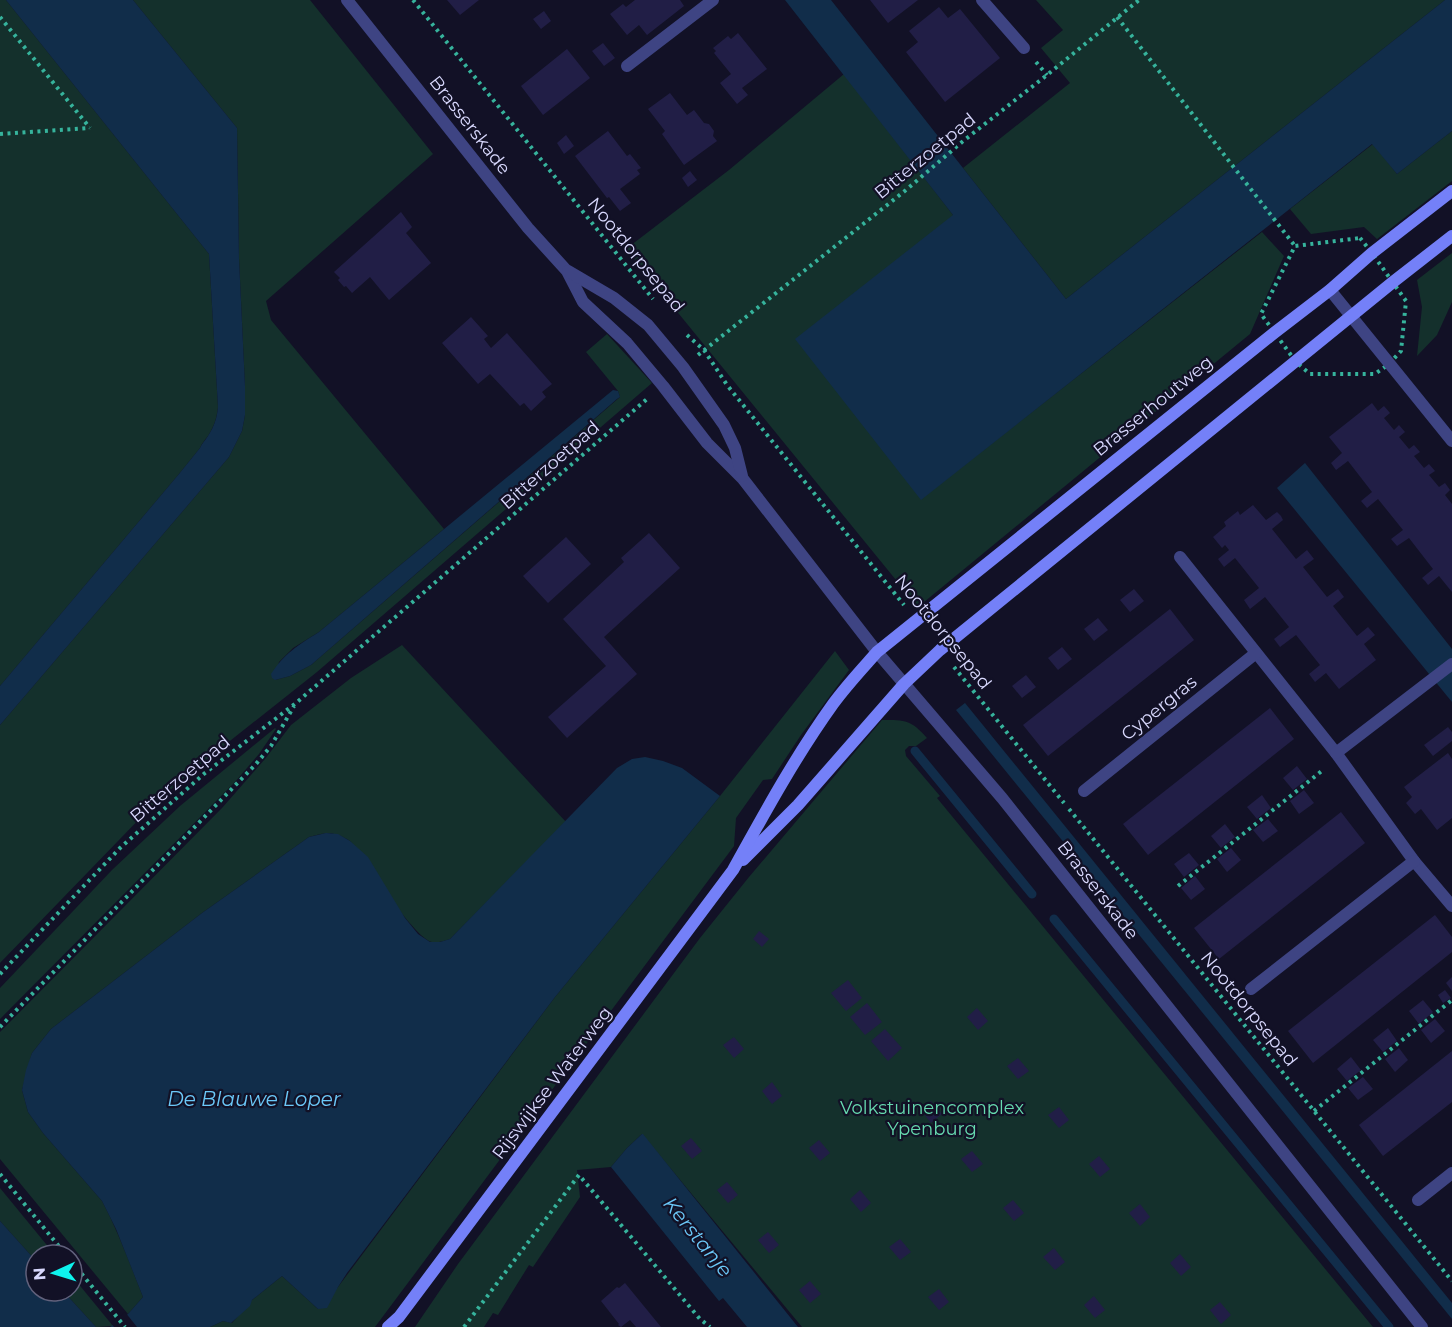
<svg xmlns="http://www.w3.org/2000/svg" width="1452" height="1327" font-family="Montserrat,sans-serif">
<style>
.green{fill:#14302c}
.water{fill:#112d4a}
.pier{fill:#121126}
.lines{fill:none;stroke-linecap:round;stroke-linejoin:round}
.stream{stroke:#112d4a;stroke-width:9}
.building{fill:#211e46}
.path{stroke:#36b39c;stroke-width:4;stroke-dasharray:3 4.5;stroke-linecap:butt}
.minor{stroke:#3e4483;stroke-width:12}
.secondary{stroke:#7480f8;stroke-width:12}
.labels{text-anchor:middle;stroke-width:4.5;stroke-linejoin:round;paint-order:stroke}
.street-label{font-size:18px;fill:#d8d8fd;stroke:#121126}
.park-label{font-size:18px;fill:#66daaf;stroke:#121126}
.water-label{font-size:20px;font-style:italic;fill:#6bc8f8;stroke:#121126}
</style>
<rect width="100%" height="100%" fill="#121126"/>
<g class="green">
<path d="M0,0H6L209,254L218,407C217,417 214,427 208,436C205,440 202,443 200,448L179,474L0,686Z"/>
<polygon points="133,0 310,0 433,154 266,301 271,320 444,529 319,632 293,648 279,662 275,680 290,676 311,665 620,397 618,391 586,352 607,334 652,383 317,672 187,775 148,810 0,963 0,725 229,457 242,431 245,415 245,386 239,259 237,128"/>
<polygon points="1036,0 1445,0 1066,299 963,168 1070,83 1041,48 1063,30"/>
<polygon points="844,74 953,215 921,499 1262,232 1284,256 1250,334 918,607 626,249 729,170"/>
<polygon points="1452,131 1452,181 1377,239 1364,227 1311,234 1290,209 1373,144 1397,174"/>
<polygon points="1452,253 1452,302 1437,335 1417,356 1422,307 1417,280"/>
<path d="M402,645L566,822L450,939C444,941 438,943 432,942C414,938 363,859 350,841C334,831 327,832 309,837L202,913L51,1029L32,1053L22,1090L28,1112L43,1133L102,1201C118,1231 130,1264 143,1297L128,1314L0,1159V1032L222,808L265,759L291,725L351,678Z"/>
<polygon points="835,651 849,670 801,735 772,779 763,780 736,818 734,846 375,1327 210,1327 223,1321 232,1323 252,1300 282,1276 318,1309 338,1287 555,997 720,796"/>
<path d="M882,720C906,720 911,720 927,738L916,746H909L905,750L906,756L940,796L937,798L1373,1327H802L642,1134L627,1148L611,1167L577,1170L580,1197L533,1267L529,1265L498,1315L493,1313L484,1327H415L458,1264L700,938L749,877Z"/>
<polygon points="275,728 276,729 259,754 235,782 0,1019 0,988 112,870 180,806"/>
<polygon points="0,1188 55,1255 36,1255 36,1261 0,1221"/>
<polygon points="72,1276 113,1326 96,1327 63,1291 72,1291"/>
</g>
<g class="water">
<path d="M6,0H133L237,128L239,259L245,386V415L242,431L229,457L0,725V686L179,474L200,448C202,443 205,441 208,436C214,427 217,418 218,407L209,254Z"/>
<polygon points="785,0 831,0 1066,299 1445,0 1452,0 1452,131 1397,174 1372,144 921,500 795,339 953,215"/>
<path d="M613,390L618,391L620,397L617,399L311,665L290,676L275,680L272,678L271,674C284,654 298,645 319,632Z"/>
<polygon points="1305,463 1452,649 1452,702 1277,488"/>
<polygon points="965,703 1452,1303 1452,1319 956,710"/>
<polygon points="645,757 663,761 682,768 720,796 555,997 347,1273 338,1287 327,1308 318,1309 282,1276 252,1300 250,1306 231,1323 223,1321 210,1327 110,1327 128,1314 143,1297 116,1229 102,1201 43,1133 28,1112 22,1090 26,1070 32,1053 51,1029 202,913 309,837 326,833 338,834 350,841 368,857 405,918 418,934 430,942 440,942 450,939 617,768 632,759"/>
<polygon points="642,1134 643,1134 798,1327 747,1327 723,1298 719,1301 611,1167 627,1148"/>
<polygon points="0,1221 36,1261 36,1291 63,1291 96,1327 0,1327"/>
</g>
<polygon class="pier" points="125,1312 137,1327 114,1327 111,1323"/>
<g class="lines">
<g class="stream">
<polyline points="915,751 1032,894"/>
<polyline points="1054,919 1389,1327"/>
</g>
</g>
<g class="building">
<polygon points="447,0 479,0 460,15"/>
<polygon points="635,0 680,0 684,6 647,35 639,25 627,35 610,14 623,4 626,7"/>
<polygon points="870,0 918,0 888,23"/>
<polygon points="939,7 948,18 960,9 1000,58 945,102 906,52 918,42 909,31"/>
<polygon points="544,11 551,21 541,29 533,19"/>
<polygon points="738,33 767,69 742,88 748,95 737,104 720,83 731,74 714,53 716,51 713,48 728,36 731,39"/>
<polygon points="603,43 615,58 604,66 592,51"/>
<polygon points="567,49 590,78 543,115 521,86"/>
<polygon points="670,93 687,115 694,110 704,123 709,124 714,131 713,136 717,141 684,165 662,134 665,131 648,109"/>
<polygon points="608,131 627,156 630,154 641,168 637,170 640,174 620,189 631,203 620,211 609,197 607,198 575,156"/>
<polygon points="566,135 574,146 564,154 557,143"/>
<polygon points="690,171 697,180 688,187 682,178"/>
<polygon points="401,212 412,227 406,233 431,263 389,300 370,277 352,293 346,286 344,287 338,280 340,278 334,272"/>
<polygon points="471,317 488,336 484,339 491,348 507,333 552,384 542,392 546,397 531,411 524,403 520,406 490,374 478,384 442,343"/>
<polygon points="1372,403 1378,411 1384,406 1390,413 1384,418 1394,430 1399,425 1405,432 1399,437 1409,449 1414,445 1420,452 1414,456 1424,468 1429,464 1435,471 1429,475 1439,487 1445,483 1450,490 1445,495 1452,504 1452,592 1439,576 1428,585 1425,581 1422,578 1433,569 1409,538 1397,546 1391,539 1403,530 1378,499 1367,508 1361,501 1372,492 1348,461 1336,470 1331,463 1342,453 1329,437"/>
<polygon points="1253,505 1266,520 1277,512 1281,516 1283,520 1272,529 1296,559 1307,550 1314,559 1303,567 1327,597 1338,589 1344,597 1333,606 1357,636 1368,627 1375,635 1364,644 1376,660 1339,689 1326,673 1315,682 1309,674 1320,665 1296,635 1280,647 1274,639 1289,627 1265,597 1250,609 1244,600 1259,588 1235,558 1224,567 1218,559 1229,550 1225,545 1222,548 1213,537 1226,526 1224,522 1238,511 1240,515"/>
<polygon points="649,533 680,568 604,637 637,674 567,738 548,717 606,666 563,619 624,562 621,558"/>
<polygon points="566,537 591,564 548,603 523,576"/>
<polygon points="1134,589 1144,601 1130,612 1120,600"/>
<polygon points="1170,609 1194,640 1048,756 1023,725"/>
<polygon points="1098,618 1108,630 1094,641 1084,629"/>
<polygon points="1062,647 1072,659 1058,670 1048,658"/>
<polygon points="1026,675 1036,687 1022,698 1012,686"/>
<polygon points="1270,708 1294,739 1148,855 1123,824"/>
<polygon points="1448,727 1452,732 1452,741 1433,756 1424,745"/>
<polygon points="1448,753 1452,759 1452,818 1437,830 1421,809 1415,814 1406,803 1412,797 1404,787"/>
<polygon points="1297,766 1307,779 1293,790 1283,778"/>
<polygon points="1304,790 1314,803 1299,814 1290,801"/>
<polygon points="1262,795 1271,808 1257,819 1247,807"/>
<polygon points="1341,812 1365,843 1219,959 1194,928"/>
<polygon points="1268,819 1278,831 1263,842 1253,830"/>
<polygon points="1225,824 1235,837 1221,848 1211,836"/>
<polygon points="1231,848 1241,860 1227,872 1217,859"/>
<polygon points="1189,853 1199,865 1184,877 1174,864"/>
<polygon points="1195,876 1205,889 1191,900 1181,888"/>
<polygon points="1435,915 1452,937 1452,952 1313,1063 1288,1031"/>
<polygon points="759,931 769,939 762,947 753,939"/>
<polygon points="1452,977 1452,991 1446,983"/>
<polygon points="848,980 862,998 846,1011 831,993"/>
<polygon points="1445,990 1451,998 1443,1003 1438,995"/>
<polygon points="1423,1000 1433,1012 1419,1024 1409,1011"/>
<polygon points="867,1003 882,1022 865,1035 850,1017"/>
<polygon points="977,1008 988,1021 978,1030 967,1017"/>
<polygon points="1435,1019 1445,1031 1431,1043 1421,1030"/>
<polygon points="1388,1028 1397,1041 1383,1052 1373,1040"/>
<polygon points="885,1029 902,1048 888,1061 871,1041"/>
<polygon points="734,1037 744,1049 734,1058 723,1045"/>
<polygon points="1399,1048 1408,1060 1395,1072 1385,1059"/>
<polygon points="1452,1051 1452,1102 1383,1156 1359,1125"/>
<polygon points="1351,1057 1361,1070 1347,1081 1337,1069"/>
<polygon points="1018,1058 1029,1071 1018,1079 1007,1066"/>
<polygon points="1363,1077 1373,1089 1358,1100 1348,1088"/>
<polygon points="772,1082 782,1096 772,1104 762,1091"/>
<polygon points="931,1101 942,1114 931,1123 920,1109"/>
<polygon points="1059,1107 1069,1120 1059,1128 1048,1115"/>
<polygon points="691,1138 702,1151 692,1159 681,1146"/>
<polygon points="819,1140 830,1153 820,1161 809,1148"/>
<polygon points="972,1151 983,1164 972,1172 961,1159"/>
<polygon points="1099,1156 1110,1169 1100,1177 1089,1164"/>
<polygon points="727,1182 738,1195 728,1203 717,1190"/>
<polygon points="860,1190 871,1203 861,1212 850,1199"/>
<polygon points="1013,1200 1024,1213 1014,1221 1003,1208"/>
<polygon points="1140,1204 1150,1217 1140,1226 1129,1213"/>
<polygon points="768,1232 779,1245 769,1253 758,1240"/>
<polygon points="900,1239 911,1252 900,1260 889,1247"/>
<polygon points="1054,1248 1065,1262 1055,1270 1043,1257"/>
<polygon points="1180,1254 1191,1267 1181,1276 1170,1263"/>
<polygon points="810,1281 821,1294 810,1303 799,1290"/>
<polygon points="625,1283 661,1327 636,1327 630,1320 621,1327 618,1325 619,1324 601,1301 617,1287 619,1288"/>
<polygon points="939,1289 949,1302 939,1310 928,1297"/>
<polygon points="1094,1296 1105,1310 1095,1318 1084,1305"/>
<polygon points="1220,1302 1231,1315 1221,1324 1210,1310"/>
</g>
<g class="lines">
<g class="path">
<polyline points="413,0 653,299"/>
<polyline points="0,17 90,128"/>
<polyline points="1117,17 1295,246"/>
<polyline points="1036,62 1047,75"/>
<polyline points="0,134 90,128"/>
<polygon points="1360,238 1372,253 1406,301 1401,351 1389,364 1375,374 1310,374 1296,362 1261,314 1295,246"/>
<polyline points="687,335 704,350 727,385 904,605"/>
<polyline points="698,355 906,190 962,142 1047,75 1139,0"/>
<polyline points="954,667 1064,803"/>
<polyline points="1069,809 1452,1281"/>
<polyline points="1178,886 1323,770"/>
<polyline points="0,974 120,848 205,773 296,703 647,399"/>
<polyline points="0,1027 256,764 271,746 294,706"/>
<polyline points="1314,1111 1452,1000"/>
<polyline points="0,1174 66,1255"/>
<polyline points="72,1262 125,1327"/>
<polyline points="464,1327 579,1175 700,1319 710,1327"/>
</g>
<g class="minor">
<polyline points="347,0 528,228 567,271 583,302 627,343 663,386 707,443 743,479 877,652 1002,798 1422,1327"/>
<polyline points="982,0 1024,48"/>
<polyline points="627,66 713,0"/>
<polyline points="568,271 614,298 648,325 683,367 724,425 735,448 742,476"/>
<polyline points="1330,290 1452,441"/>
<polyline points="1180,557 1336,753 1414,861 1452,906"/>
<polyline points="1336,753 1452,664"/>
<polyline points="1084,791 1256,653"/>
<polyline points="1251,989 1414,861"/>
<polyline points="1418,1200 1452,1173"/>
</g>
<g class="secondary">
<polyline points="743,860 798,805 904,684 940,650 1393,282 1452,236"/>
<path d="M388,1327L399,1317L733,870C764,814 795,757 833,704C846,686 862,669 877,652L1274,333L1330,290L1372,253L1452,191"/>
</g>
</g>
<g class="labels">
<g class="street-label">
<text transform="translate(470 125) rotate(52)" y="6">Brasserskade</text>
<text transform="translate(925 156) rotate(-39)" y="6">Bitterzoetpad</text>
<text transform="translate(636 255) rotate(51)" y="6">Nootdorpsepad</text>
<text transform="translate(1153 406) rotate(-39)" y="6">Brasserhoutweg</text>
<text transform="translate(550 465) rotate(-41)" y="6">Bitterzoetpad</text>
<text transform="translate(943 632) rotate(51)" y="6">Nootdorpsepad</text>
<text transform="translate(1159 708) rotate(-39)" y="6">Cypergras</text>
<text transform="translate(180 779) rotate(-40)" y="6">Bitterzoetpad</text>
<text transform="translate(1098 890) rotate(52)" y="6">Brasserskade</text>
<text transform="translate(1249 1009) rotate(51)" y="6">Nootdorpsepad</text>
<text transform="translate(552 1083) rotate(-53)" y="6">Rijswijkse Waterweg</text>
</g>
<g class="park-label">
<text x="932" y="1114">Volkstuinencomplex<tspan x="932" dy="21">Ypenburg</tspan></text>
</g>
<g class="water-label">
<text x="254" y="1106">De Blauwe Loper</text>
<text transform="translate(698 1237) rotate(51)" y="7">Kerstanje</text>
</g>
</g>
<g transform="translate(54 1273) rotate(266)"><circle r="28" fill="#121126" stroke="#61617c" stroke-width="1.5"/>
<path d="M0-4.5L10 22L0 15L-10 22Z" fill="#0ef3ee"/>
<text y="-9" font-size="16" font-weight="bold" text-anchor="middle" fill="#d8d8fd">N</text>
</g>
</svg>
